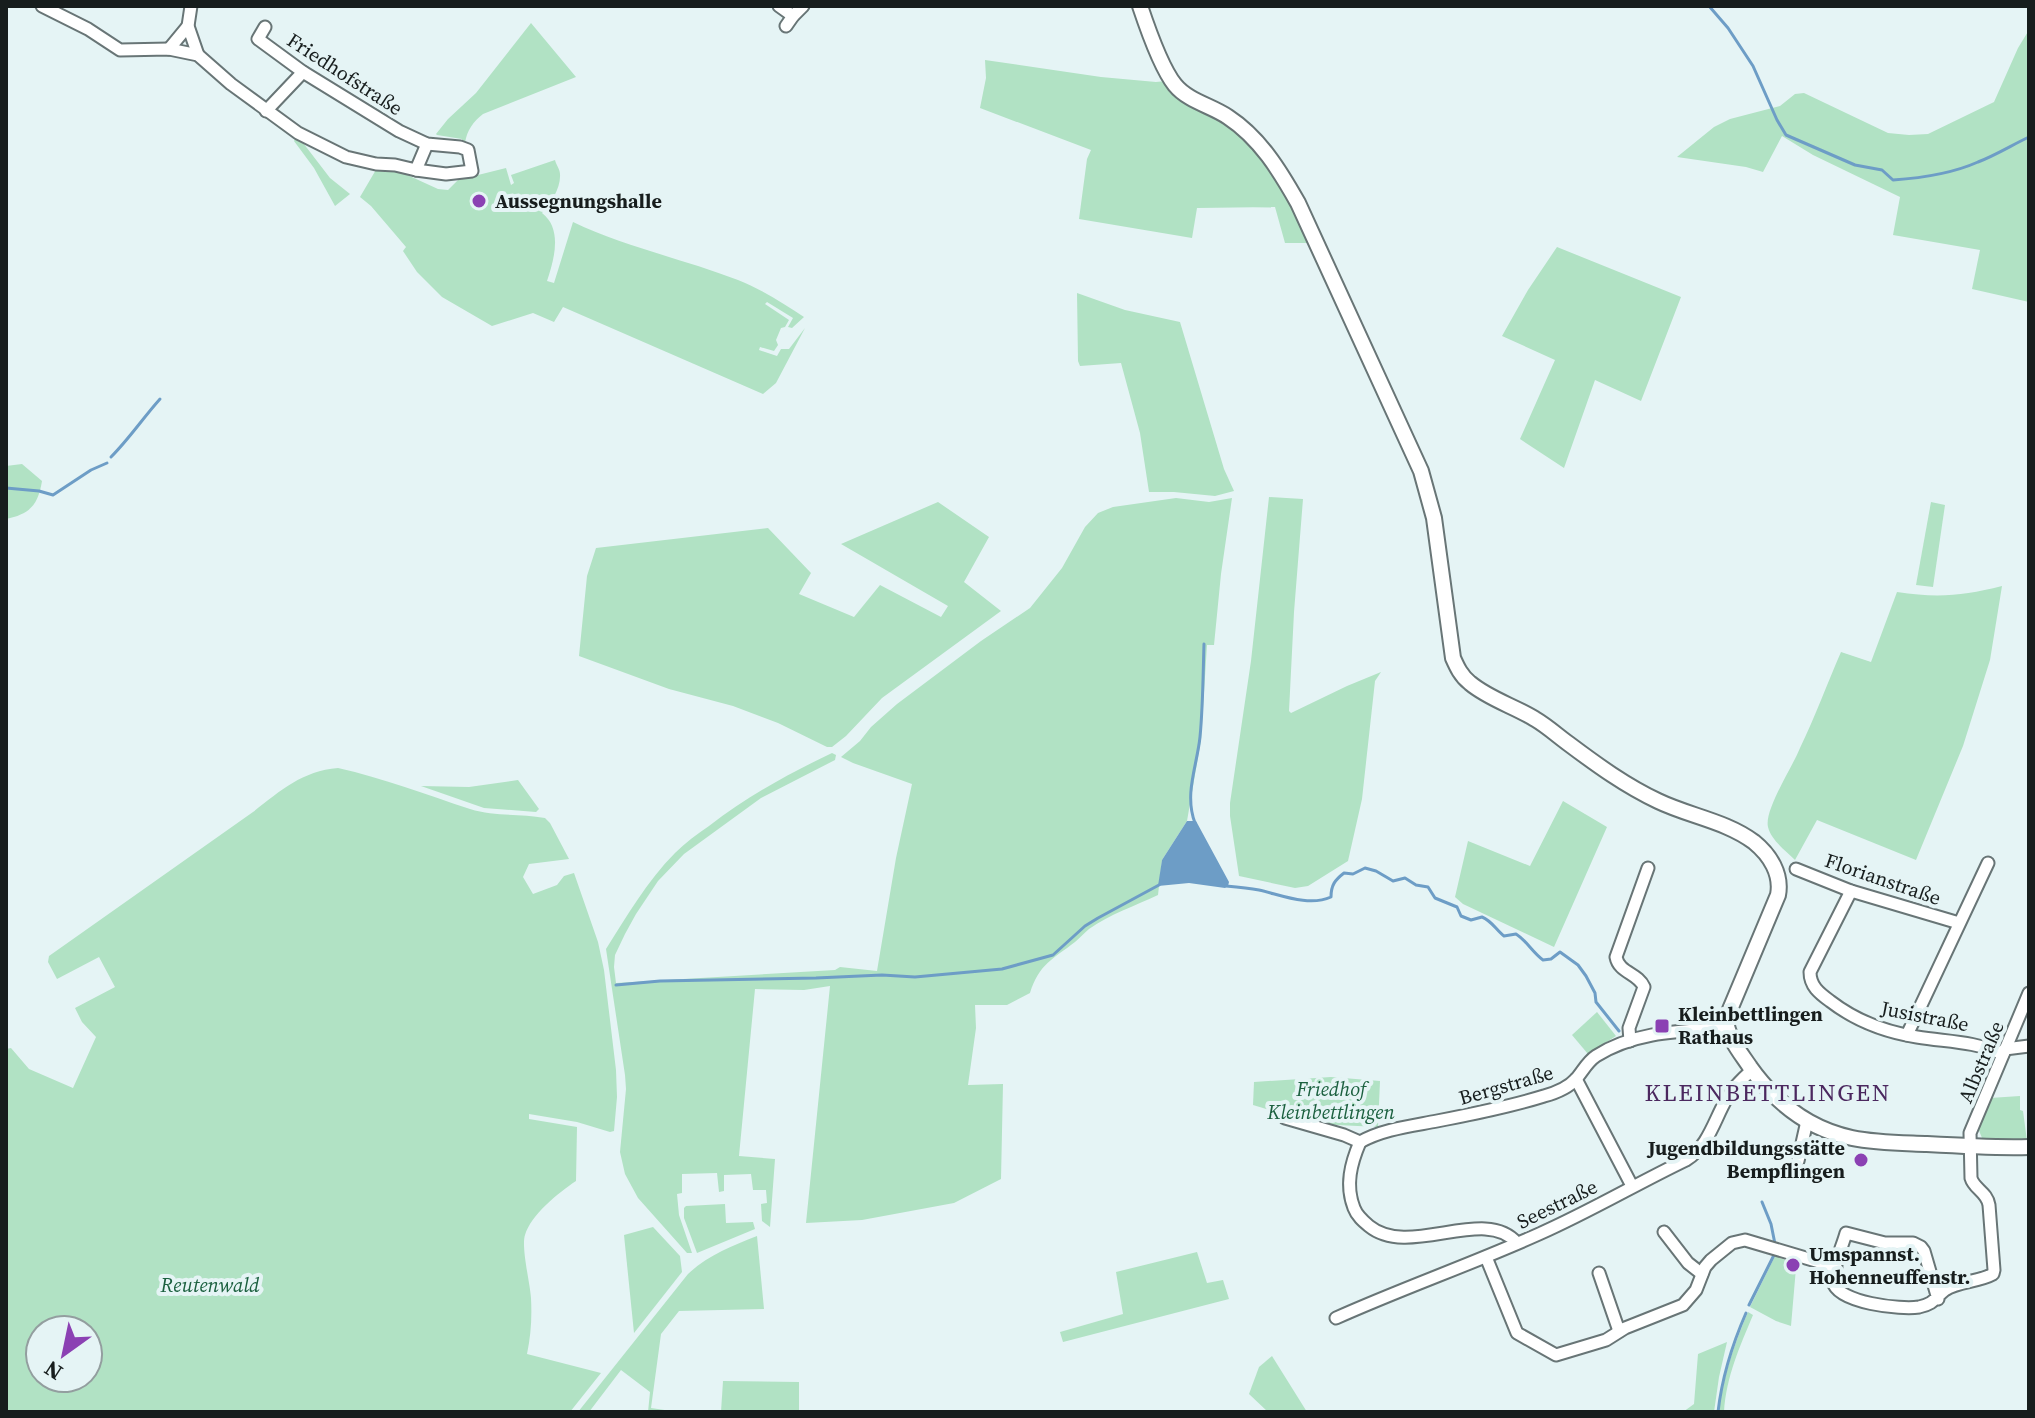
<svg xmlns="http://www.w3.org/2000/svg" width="2035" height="1418" font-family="'Source Serif 4',serif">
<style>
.green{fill:#b1e2c4;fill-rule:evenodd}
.water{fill:#6d9dc6}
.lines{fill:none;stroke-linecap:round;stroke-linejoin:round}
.stream{stroke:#6d9dc6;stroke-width:3}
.minor-casing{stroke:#687576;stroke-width:15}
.tertiary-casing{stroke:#687576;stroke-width:18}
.minor{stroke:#fff;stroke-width:11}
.tertiary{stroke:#fff;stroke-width:14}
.poi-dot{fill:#8b41b3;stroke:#e5f4f5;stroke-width:3}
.labels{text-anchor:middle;stroke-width:8;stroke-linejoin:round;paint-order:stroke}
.street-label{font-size:20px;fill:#171d1d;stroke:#e5f4f5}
.poi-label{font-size:20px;font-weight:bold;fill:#171d1d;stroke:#e5f4f5;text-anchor:start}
.park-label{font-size:20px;font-style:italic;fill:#1b603f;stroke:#e5f4f5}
.quarter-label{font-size:24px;letter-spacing:2px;fill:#4b285f;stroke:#e5f4f5}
</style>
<rect width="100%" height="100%" fill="#e5f4f5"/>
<g class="green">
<path d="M531,23L576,77L483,114C473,122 467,130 465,143H462V139L437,135L436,134L448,119L476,93Z"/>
<polygon points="2029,30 2029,302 1972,289 1980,250 1893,235 1900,197 1813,155 1782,136 1763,172 1746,167 1677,157 1714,127 1730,119 1780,106 1795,94 1804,93 1888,133 1909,135 1928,134 1994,102 2018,48"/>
<path d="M985,60L1101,77L1156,82L1166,81C1199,105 1238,127 1264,160C1283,184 1296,215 1309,243H1285L1275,207L1197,208L1192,238L1079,219L1087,159L1091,150L980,108L986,78Z"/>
<polygon points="297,135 330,178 350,194 335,206 314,168 294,141"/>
<path d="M555,160C556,165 560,169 560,174C561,188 551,203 542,213C563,229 554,260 547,281L554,283L573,222C626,247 683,259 738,280C761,289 783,303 804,317L792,328L788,327L793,318L767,302L765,304L789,320L785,327L781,328L776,340L778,345L774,351L760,347L759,350L777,356L781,349H789L805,328L776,383L763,394L563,307L554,322L533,313L492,326L442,297L417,272L403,251L406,247L371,206L360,197L377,168H392L438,189L448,190L458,180L506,168L511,185L514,183L511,175Z"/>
<polygon points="1557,247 1681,297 1641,401 1595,380 1564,468 1520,439 1555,360 1502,336 1528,290"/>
<polygon points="1077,293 1125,310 1180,322 1224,469 1234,491 1215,496 1174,492 1149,492 1140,433 1121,363 1080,366 1078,361"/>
<path d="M22,464L42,481C38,505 30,514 6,519V466Z"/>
<polygon points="1269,497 1303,499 1294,612 1289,711 1291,713 1347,686 1381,672 1375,681 1362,799 1348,861 1308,886 1295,888 1239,876 1230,816 1230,803 1251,661"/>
<path d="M1176,498L1209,502L1232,498L1221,574L1214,645H1207L1201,740L1187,821L1162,860L1158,895C1135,906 1110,914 1089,929C1084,933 1080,938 1075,942C1053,959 1039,964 1030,993L1007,1005H975L976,1028L968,1085L1003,1084L1001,1179L954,1203L862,1220L806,1223L830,986L804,990L755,989L739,1156L775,1159L770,1227L762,1221L761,1204L767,1203L766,1190H753L751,1174L724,1175V1191L719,1192L717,1173L682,1174V1193L677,1194L679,1215L692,1253H687L638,1198L625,1174L620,1152L626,1089L625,1075L606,949C627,916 647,881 675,853C685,843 697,834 709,826C748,796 788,774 832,753L836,755L835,760L761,798L684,854L658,881L636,914L625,934L615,955L614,967L616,983L835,970L840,967L877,971L896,858L912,784L853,763L841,757L860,741L871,727L897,704L981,641L1030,608L1062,568L1085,527L1098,513L1113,507Z"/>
<polygon points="938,502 989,537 964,582 1001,611 882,698 846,736 832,747 827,747 778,723 733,706 669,689 579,656 587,576 596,548 768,528 811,573 799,594 854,617 880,585 941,617 948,606 841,544"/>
<polygon points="1931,502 1945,505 1933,587 1916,585"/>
<path d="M2002,586L1990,660L1963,746L1916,860L1817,820L1795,860C1786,851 1771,840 1768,827C1764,810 1793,766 1800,748C1815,717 1827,684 1841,652L1871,662L1897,592C1937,598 1963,596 2002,586Z"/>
<path d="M338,768C383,778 427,795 470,809C495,817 521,813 545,818L550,823L569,859L529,864L523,877L533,894L557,885L564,876L574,873L598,942L604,970L616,1070L617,1097L614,1131L610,1132L577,1122L529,1114V1119L577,1127L576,1181C558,1193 531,1215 525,1235C521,1247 530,1283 531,1298C532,1318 531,1335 527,1354L601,1373L570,1412H6V1049L11,1048L29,1069L73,1088L96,1037L82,1022L75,1008L115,987L99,957L57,979L48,962L49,956L253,812C280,791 302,771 338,768ZM40,1330H88V1378H40Z"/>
<polygon points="518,780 539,809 536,812 484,808 421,786 469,787"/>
<polygon points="1563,801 1607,827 1554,947 1463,904 1455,897 1468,841 1530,866"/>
<polygon points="1597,1012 1616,1036 1588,1054 1572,1035"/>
<polygon points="1331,1077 1380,1081 1378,1127 1317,1124 1253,1105 1254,1082"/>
<polygon points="2020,1096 2020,1110 2023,1111 2027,1141 1982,1138 1978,1128 1990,1098"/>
<polygon points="725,1204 726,1223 753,1222 755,1229 697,1253 684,1218 684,1208 686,1206"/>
<polygon points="653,1227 680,1256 682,1272 634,1333 624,1235"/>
<path d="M757,1236L764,1309L679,1311L661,1334L651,1408L678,1412H648L650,1392L621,1370L589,1412H578L688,1274C708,1255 732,1246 757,1236Z"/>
<polygon points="1197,1252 1207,1283 1223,1280 1229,1299 1063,1342 1060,1332 1123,1314 1116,1272"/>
<polygon points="1775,1256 1793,1263 1793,1267 1796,1268 1791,1326 1776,1321 1750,1307"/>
<path d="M1748,1312L1753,1315C1740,1346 1726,1377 1724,1412H1719C1723,1376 1734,1345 1748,1312Z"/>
<polygon points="1727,1342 1719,1377 1714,1412 1683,1412 1694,1404 1698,1354"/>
<polygon points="1272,1356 1307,1412 1268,1412 1249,1394 1259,1367"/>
<polygon points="723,1381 799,1382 799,1412 721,1412"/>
</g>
<polygon class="water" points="1187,821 1196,821 1229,882 1228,886 1225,888 1189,883 1158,886 1162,860"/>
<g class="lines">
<g class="stream">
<path d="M1709,6L1728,28L1753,66L1777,120L1786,135L1855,165L1882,170L1893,180C1923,178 1951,174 1978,162C1996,155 2012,145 2029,137"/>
<path d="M111,457C129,439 143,418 160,399"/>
<polyline points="6,488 39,491 53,495 91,470 107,463"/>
<path d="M1195,823C1184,794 1197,766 1200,737C1203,706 1203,675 1204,644"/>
<path d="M1226,886C1237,887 1248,888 1259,890C1281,895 1309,907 1331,897C1331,885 1335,880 1344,873L1353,874L1365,868L1376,871L1393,881L1405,878L1416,885L1428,887L1435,898L1457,907L1461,916L1471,920L1482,917C1492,921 1496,930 1504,936L1516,934C1527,941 1532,952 1543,960L1551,959L1560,952L1578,965L1586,976L1595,993L1596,1002L1619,1031"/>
<polyline points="616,985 660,981 816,978 882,975 915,977 1002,969 1053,955 1085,926 1098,918 1159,885"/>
<polyline points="1762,1202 1771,1224 1775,1244"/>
<polyline points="1749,1305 1774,1255"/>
<path d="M1718,1412C1722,1377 1732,1345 1746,1313"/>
</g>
<g class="minor-casing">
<g id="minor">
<polyline points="42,6 88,29 120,50 169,49 198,55 231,84 298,133 346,157 376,164 395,165 416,170 427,144"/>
<polyline points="191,6 188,26 198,55"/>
<polyline points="779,6 793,16"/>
<polyline points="786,26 793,16 803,6"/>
<polyline points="265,27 258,39 303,72 399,131 427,144 460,147 468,150 472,171 446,174 416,170"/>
<polyline points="169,49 188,26"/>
<polyline points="266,111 303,72"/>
<polyline points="1796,869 1851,891 1959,923"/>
<path d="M1851,891L1810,972C1810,986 1819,993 1830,1001C1856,1021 1885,1032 1917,1037C1948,1042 1973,1041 2003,1054"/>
<polyline points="1907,1035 1988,863"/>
<path d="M1630,1041L1629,1028L1644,987C1638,973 1619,973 1616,957L1648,868"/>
<polyline points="2005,1049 2029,1046"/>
<polyline points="1576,1079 1632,1186"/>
<polyline points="1285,1118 1344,1135 1360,1142"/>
<path d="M1360,1142C1383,1129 1411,1126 1437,1121C1473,1114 1509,1107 1544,1096C1555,1093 1568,1088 1576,1079C1583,1071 1587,1062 1596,1056C1635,1031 1682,1031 1726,1028"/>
<path d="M1360,1142C1351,1163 1345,1185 1354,1208C1357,1216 1363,1221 1369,1226C1409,1259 1485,1205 1517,1243"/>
<polyline points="1798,1161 1807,1121"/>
<polyline points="1664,1232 1688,1263 1702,1274"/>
<polyline points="1486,1257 1517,1333 1556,1355 1606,1340 1625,1328 1683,1305 1696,1290 1705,1267 1711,1260 1732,1243 1745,1240 1836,1267"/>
<polyline points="1599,1273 1619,1331"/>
<path d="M1938,1299L1924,1251L1921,1247L1913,1243H1885L1846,1233C1843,1245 1831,1271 1833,1282C1838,1303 1901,1310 1919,1307C1934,1304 1935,1298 1945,1290C1958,1281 1979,1282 1993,1274L1994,1270L1989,1205C1987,1192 1974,1189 1971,1178L1970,1133L2029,993"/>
<path d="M1336,1318C1403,1288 1472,1264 1539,1234C1589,1212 1636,1184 1686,1160C1709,1146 1714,1120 1727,1098C1733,1087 1743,1078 1752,1070"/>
</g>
</g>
<g class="tertiary-casing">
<path id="tertiary" d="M1140,6C1147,27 1162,69 1175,85C1188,101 1212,106 1228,117C1260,138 1280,171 1298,203L1421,471L1434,518L1453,658C1457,667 1461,676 1470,683C1489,699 1514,706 1535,719C1547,726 1558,736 1569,744C1597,765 1626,786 1658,801C1689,816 1726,821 1754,842C1770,855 1782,874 1778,895L1726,1019C1727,1037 1740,1052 1750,1067C1775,1102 1809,1129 1852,1138C1876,1143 1901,1143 1925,1144C1960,1146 1994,1148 2029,1147"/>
</g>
<use href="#minor" class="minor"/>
<use href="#tertiary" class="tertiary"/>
</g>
<g class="poi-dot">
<circle cx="479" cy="201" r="8"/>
<rect x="1654" y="1018" width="16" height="16" rx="4"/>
<circle cx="1861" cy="1160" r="8"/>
<circle cx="1793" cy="1265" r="8"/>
</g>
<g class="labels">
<g class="street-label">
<text transform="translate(345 74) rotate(33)" y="7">Friedhofstraße</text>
<text transform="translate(1883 879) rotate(19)" y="7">Florianstraße</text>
<text transform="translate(1925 1016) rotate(11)" y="7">Jusistraße</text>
<text transform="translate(1981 1062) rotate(-67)" y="7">Albstraße</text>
<text transform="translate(1506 1085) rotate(-16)" y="7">Bergstraße</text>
<text transform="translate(1557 1204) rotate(-26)" y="7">Seestraße</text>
</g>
<g class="poi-label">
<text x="495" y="208">Aussegnungshalle</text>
<text x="1678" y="1021">Kleinbettlingen<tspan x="1678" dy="23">Rathaus</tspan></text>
<text x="1845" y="1155" text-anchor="end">Jugendbildungsstätte<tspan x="1845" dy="23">Bempflingen</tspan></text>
<text x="1809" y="1261">Umspannst.<tspan x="1809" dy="23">Hohenneuffenstr.</tspan></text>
</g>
<g class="park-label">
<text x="1331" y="1096">Friedhof<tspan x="1331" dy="23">Kleinbettlingen</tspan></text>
<text x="210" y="1292">Reutenwald</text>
</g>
<g class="quarter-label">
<text x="1768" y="1101">KLEINBETTLINGEN</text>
</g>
</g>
<rect width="2035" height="1418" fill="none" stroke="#171d1d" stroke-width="16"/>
<g transform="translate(64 1354) rotate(213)"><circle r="38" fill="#e5f4f5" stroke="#939e9f" stroke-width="2"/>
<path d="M0-6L14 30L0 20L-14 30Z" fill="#8b41b3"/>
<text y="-12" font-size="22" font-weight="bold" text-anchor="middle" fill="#171d1d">N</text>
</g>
</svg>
